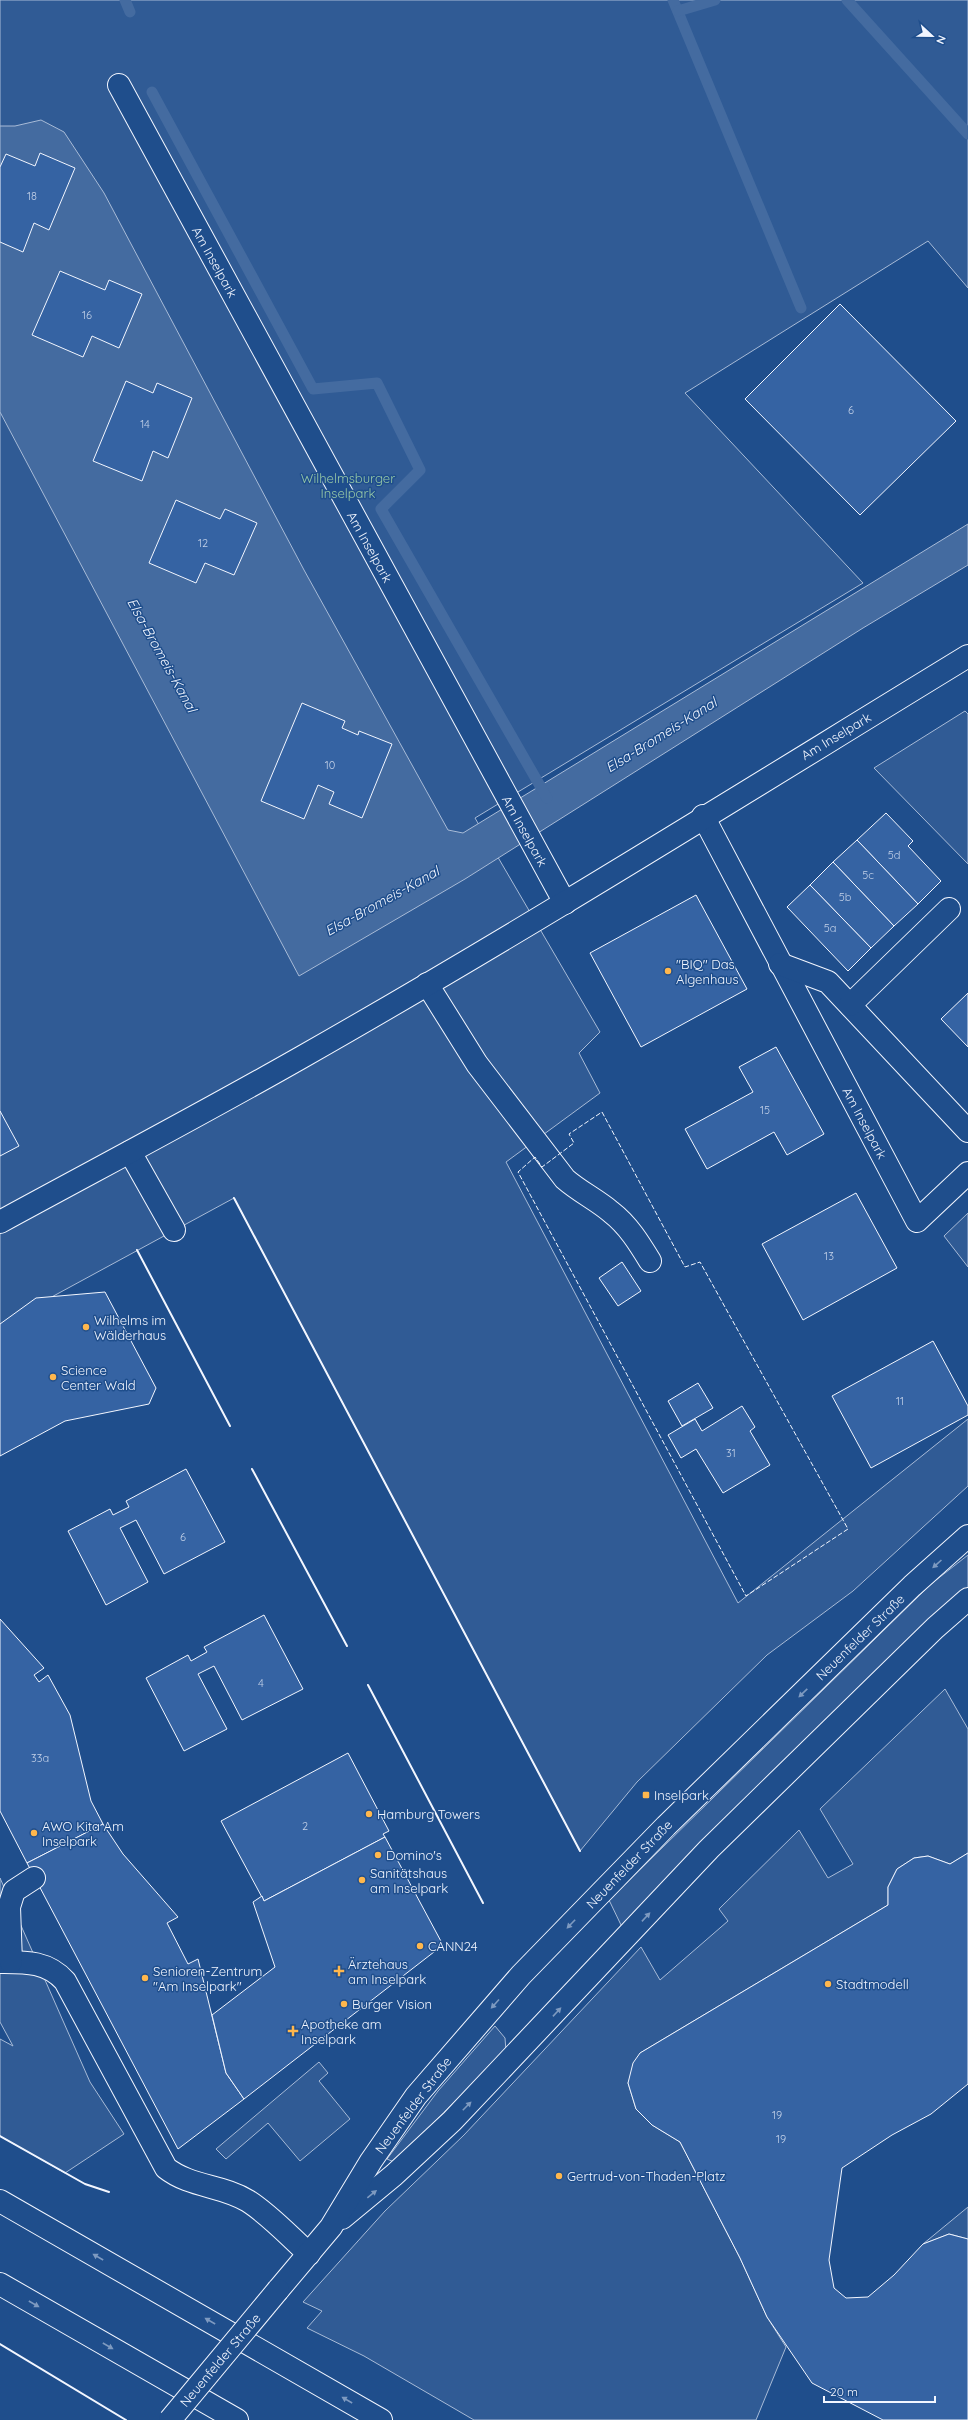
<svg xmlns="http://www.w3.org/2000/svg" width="968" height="2420" font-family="Quicksand,sans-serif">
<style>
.built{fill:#305b95;stroke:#a8bbd7}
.water{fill:#446ba0;stroke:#a8bbd7}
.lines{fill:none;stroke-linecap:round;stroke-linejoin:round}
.stream{stroke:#446ba0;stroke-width:11}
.building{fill:#3563a3;stroke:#f2f6ff}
.minor-casing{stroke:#f2f6ff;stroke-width:24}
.major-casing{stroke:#f2f6ff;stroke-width:24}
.highway-casing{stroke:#f2f6ff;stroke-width:24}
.minor{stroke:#1f4e8c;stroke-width:22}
.major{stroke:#1f4e8c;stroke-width:22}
.highway{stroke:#1f4e8c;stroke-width:22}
.major-bridge-casing{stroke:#f2f6ff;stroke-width:24;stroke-linecap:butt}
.major-bridge{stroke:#1f4e8c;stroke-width:22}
.fence{stroke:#f2f6ff;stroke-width:1;stroke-dasharray:5 2;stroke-linecap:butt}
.wall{stroke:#f2f6ff;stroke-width:2}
.oneway{fill:#7e9ac0}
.poi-dot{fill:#ffb74d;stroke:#1f4e8c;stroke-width:1.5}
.labels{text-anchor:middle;stroke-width:3;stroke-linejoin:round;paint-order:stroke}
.number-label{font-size:11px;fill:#c3d1e8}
.street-label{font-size:13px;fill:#f2f6ff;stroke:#1f4e8c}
.park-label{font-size:13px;fill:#97c8a6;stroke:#1f4e8c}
.poi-label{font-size:13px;fill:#f2f6ff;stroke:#1f4e8c;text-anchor:start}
.water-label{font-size:14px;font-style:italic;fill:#f2f6ff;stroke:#1f4e8c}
</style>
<rect width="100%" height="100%" fill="#1f4e8c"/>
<g class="built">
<polygon points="0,0 968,0 968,288 928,241 685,393 863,583 475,818 600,1032 579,1053 600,1093 506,1162 738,1603 968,1419 968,1486 853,1591 767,1655 637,1782 580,1851 234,1198 0,1325"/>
<polygon points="965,711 968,714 968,864 874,768"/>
<polygon points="968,1213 968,1267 944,1236"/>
<polygon points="968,1555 968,1587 923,1628 622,1927 609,1900 931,1584"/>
<polygon points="945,1689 968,1729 968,1853 950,1864 928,1856 914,1858 897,1869 888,1887 888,1905 640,2053 628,2083 636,2109 652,2125 680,2142 740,2258 767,2317 786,2347 756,2420 474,2420 364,2356 307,2328 322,2311 303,2302 385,2211 464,2135 641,1947 660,1980 728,1921 719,1909 799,1830 828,1878 853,1864 820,1809"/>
<polygon points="0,1878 90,2082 124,2134 65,2173 0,2136 0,2039 13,2046 0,2022"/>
<polygon points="495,2026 505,2038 506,2051 394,2162 387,2159 438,2091"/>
<polygon points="319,2062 328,2073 319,2081 350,2119 300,2161 268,2123 226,2159 216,2149"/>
<polygon points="968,2207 968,2239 949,2234 923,2244"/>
</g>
<polygon class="water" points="41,120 64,132 104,193 304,570 448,830 463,833 968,524 968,565 863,628 465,879 299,976 0,412 0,126 15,126"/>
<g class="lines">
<g class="stream">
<polyline points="125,0 130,12"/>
<polyline points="673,0 801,308"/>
<polyline points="847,0 968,134"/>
<polyline points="678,11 715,0"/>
<polyline points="152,92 313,389 377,383 420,470 381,509 547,798"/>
</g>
</g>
<g class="building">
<polygon points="40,153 75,168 49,230 34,223 23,252 0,242 0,167 6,154 35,166"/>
<polygon points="60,271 105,290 109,280 142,294 119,348 92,336 83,357 32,335"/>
<polygon points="840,304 956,421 860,515 745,399"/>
<polygon points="126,381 153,393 157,383 192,398 168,458 153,451 142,481 93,461"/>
<polygon points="176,500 220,519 225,509 257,523 234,575 205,563 196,583 149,563"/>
<polygon points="302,703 345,721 342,728 358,735 359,731 392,744 362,818 329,804 334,792 318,785 304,819 261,801"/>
<polygon points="886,813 913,841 908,846 941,881 918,904 857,840"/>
<polygon points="857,840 918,904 894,926 833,862"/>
<polygon points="833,862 894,926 871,948 810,885"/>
<polygon points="810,885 871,948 848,971 787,907"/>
<polygon points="696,895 747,989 641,1047 590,953"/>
<polygon points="968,993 968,1047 941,1019"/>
<polygon points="776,1047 824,1134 787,1155 774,1132 707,1169 685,1129 753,1092 739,1067"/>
<polygon points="0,1111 19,1146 0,1156"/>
<polygon points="856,1193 897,1268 803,1320 762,1244"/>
<polygon points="622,1262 641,1291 618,1306 599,1278"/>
<polygon points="105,1292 156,1388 149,1404 65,1421 0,1456 0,1324 36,1298"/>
<polygon points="933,1341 968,1406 968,1415 871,1468 832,1396"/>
<polygon points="698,1383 713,1408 682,1426 668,1401"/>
<polygon points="742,1406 755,1427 750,1431 770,1465 723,1493 696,1449 681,1458 668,1435 695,1419 702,1431"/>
<polygon points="186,1469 225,1542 164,1574 136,1520 120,1528 148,1582 106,1605 68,1531 110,1509 113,1515 129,1507 126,1501"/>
<polygon points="264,1615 303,1689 242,1720 214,1666 198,1674 227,1729 184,1751 146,1678 188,1655 191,1661 207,1652 204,1647"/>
<polygon points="0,1619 44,1668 34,1675 39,1682 48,1675 70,1715 91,1801 103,1824 27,1863 0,1811"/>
<polygon points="348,1753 389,1831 383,1834 385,1837 264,1901 221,1821"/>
<polygon points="103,1824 123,1854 178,1917 167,1923 188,1964 198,1959 226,2073 244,2099 178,2149 27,1863"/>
<polygon points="385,1837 443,1945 244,2099 226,2073 212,2015 275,1967 253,1902 262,1896 264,1901"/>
<polygon points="968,1853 968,2084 931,2114 892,2135 842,2168 829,2260 834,2288 846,2298 868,2297 894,2275 923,2244 949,2234 968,2239 968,2420 883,2420 812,2383 767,2317 740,2258 680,2142 652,2125 636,2109 628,2083 633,2063 640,2053 888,1905 888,1887 897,1869 914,1858 928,1856 950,1864"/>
</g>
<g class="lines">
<g class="minor-casing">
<g id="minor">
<polyline points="119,85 565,903"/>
<polyline points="703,816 917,1221 968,1173"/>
<polyline points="780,964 828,982 968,1131"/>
<path d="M427,984L477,1064L565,1179C580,1192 597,1200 611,1212C628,1225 639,1243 650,1261"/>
<polyline points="850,1005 949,909"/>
<polyline points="130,1152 174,1230"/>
<path d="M0,1222C101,1167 202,1114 302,1057C527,929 747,791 968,656"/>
<path d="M0,1962C25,1962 47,1961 65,1981L166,2168C190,2187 222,2185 248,2201C270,2215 289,2236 309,2254"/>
<polyline points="11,1962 9,1907 14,1891 34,1878"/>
</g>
</g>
<g class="major-casing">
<g id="major">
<polyline points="342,2218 394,2175 452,2121 709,1849 935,1628 968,1599"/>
<polyline points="278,2290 331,2227 371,2161 416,2096 521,1975 666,1826 912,1586 968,1536"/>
</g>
</g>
<g class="highway-casing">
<g id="highway">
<polyline points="0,2201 381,2420"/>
<polyline points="0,2284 237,2420"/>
</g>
</g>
<use href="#minor" class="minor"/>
<use href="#major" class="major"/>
<use href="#highway" class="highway"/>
<g class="major-bridge-casing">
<polyline id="major-bridge" points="170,2420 278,2290"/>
</g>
<use href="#major-bridge" class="major-bridge"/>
<polygon class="fence" points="602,1112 685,1267 700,1262 848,1529 746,1596 518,1172 535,1157 542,1167 574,1143 569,1134"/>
<g class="wall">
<polyline points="234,1198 580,1851"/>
<polyline points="137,1250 230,1426"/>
<polyline points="252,1469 347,1646"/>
<polyline points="368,1685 483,1903"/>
<polyline points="0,2136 85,2184 109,2192"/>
<polyline points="0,2344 126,2420"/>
</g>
</g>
<defs><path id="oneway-solid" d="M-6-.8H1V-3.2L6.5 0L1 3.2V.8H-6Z"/></defs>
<g class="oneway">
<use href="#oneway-solid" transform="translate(937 1564) rotate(138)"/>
<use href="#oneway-solid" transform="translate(803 1693) rotate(136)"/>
<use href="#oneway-solid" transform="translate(646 1917) rotate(-47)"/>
<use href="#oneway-solid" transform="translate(571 1924) rotate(134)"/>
<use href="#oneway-solid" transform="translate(495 2004) rotate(132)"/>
<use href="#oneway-solid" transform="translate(557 2012) rotate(-47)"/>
<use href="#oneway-solid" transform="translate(467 2106) rotate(-45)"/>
<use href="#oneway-solid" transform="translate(372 2194) rotate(-39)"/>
<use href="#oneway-solid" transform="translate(98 2257) rotate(-150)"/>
<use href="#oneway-solid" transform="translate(34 2304) rotate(30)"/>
<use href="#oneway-solid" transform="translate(210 2321) rotate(-150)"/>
<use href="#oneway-solid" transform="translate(108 2346) rotate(30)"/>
<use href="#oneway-solid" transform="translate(347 2400) rotate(-150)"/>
</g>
<g class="poi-dot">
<circle cx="668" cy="971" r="4"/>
<circle cx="86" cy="1327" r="4"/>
<circle cx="53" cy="1377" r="4"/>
<rect x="642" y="1791" width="8" height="8" rx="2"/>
<circle cx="369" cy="1814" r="4"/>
<circle cx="34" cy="1833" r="4"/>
<circle cx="378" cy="1855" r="4"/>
<circle cx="362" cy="1880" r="4"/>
<circle cx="420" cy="1946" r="4"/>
<path d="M337 1965h4v4h4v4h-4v4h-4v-4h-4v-4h4z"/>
<circle cx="145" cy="1978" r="4"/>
<circle cx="828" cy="1984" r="4"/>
<circle cx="344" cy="2004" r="4"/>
<path d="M291 2025h4v4h4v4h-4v4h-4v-4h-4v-4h4z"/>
<circle cx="559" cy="2176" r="4"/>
</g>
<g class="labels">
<g class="number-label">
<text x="32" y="200">18</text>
<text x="87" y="319">16</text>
<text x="851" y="414">6</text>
<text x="145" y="428">14</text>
<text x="203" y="547">12</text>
<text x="330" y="769">10</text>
<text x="894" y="859">5d</text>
<text x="868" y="879">5c</text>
<text x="845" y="901">5b</text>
<text x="830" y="932">5a</text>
<text x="765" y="1114">15</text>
<text x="829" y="1260">13</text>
<text x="900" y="1405">11</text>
<text x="731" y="1457">31</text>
<text x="183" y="1541">6</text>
<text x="261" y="1687">4</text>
<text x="40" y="1762">33a</text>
<text x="305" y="1830">2</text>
<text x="777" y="2119">19</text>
<text x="781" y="2143">19</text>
</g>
<g class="street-label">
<text transform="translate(215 262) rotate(61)" y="5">Am Inselpark</text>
<text transform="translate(370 547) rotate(61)" y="5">Am Inselpark</text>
<text transform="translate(836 736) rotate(-31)" y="5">Am Inselpark</text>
<text transform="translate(525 831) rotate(61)" y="5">Am Inselpark</text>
<text transform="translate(865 1123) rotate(62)" y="5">Am Inselpark</text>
<text transform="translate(860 1637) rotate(-44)" y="5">Neuenfelder Straße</text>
<text transform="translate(629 1864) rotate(-46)" y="5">Neuenfelder Straße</text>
<text transform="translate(413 2105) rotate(-53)" y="5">Neuenfelder Straße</text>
<text transform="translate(220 2360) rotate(-50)" y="5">Neuenfelder Straße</text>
</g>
<g class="park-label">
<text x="348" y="483">Wilhelmsburger<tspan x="348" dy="15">Inselpark</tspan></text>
</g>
<g class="poi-label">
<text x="676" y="969">"BIQ" Das<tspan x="676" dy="15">Algenhaus</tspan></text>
<text x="94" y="1325">Wilhelms im<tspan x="94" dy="15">Wälderhaus</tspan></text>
<text x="61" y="1375">Science<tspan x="61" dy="15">Center Wald</tspan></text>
<text x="654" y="1800">Inselpark</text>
<text x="377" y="1819">Hamburg Towers</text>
<text x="42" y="1831">AWO Kita Am<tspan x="42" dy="15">Inselpark</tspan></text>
<text x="386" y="1860">Domino's</text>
<text x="370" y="1878">Sanitätshaus<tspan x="370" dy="15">am Inselpark</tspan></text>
<text x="428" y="1951">CANN24</text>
<text x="348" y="1969">Ärztehaus<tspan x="348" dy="15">am Inselpark</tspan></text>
<text x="153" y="1976">Senioren-Zentrum<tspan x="153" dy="15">"Am Inselpark"</tspan></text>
<text x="836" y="1989">Stadtmodell</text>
<text x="352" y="2009">Burger Vision</text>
<text x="301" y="2029">Apotheke am<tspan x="301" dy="15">Inselpark</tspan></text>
<text x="567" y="2181">Gertrud-von-Thaden-Platz</text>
</g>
<g class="water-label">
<text transform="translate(162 655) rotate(61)" y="5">Elsa-Bromeis-Kanal</text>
<text transform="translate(661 735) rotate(-32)" y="5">Elsa-Bromeis-Kanal</text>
<text transform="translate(382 901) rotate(-29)" y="5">Elsa-Bromeis-Kanal</text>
</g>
</g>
<g transform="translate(932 36) rotate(112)" stroke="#1f4e8c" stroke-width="3" paint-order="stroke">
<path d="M0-3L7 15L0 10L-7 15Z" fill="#f2f6ff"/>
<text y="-6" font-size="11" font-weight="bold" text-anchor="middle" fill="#f2f6ff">N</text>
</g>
<path d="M824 2396v6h111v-6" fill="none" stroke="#f2f6ff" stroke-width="2"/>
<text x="830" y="2396" font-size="12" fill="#f2f6ff" stroke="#1f4e8c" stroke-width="3" paint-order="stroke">20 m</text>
</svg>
